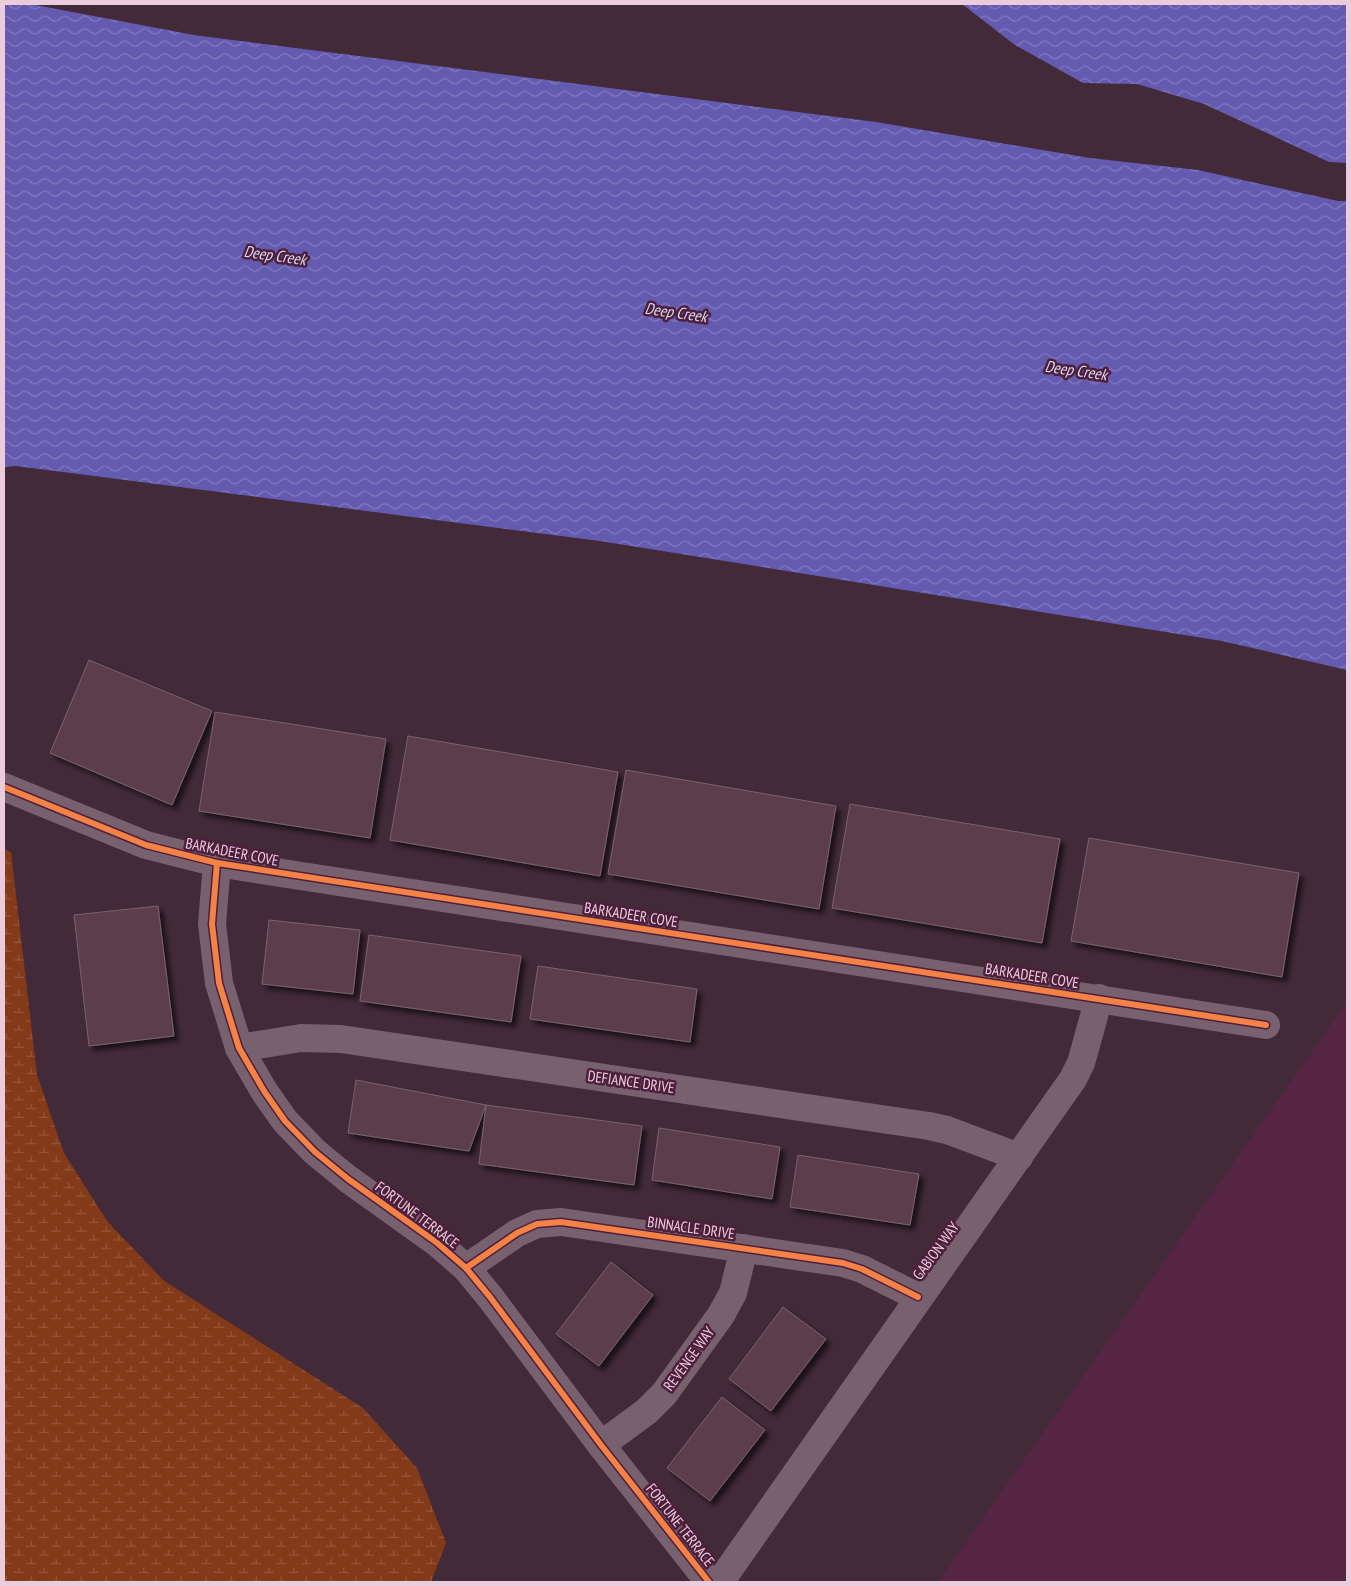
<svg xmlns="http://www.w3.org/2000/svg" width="1351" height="1586" font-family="'PT Sans Narrow',sans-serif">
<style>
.built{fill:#572544}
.wetland{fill:url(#wetland-marsh)}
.water{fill:url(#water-waves)}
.building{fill:#5c3d4b;stroke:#7a636c;filter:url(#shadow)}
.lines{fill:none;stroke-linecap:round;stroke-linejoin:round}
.minor{stroke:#77616e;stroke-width:28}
.cycleway-casing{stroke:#4d1f3c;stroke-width:9}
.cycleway{stroke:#f48246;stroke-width:6}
.labels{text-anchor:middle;stroke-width:5;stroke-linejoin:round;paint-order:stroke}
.street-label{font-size:15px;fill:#ebccdd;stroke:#4d1f3c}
.water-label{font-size:16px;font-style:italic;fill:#dadbf4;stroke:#4d1f3c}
</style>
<defs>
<pattern id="wetland-marsh" width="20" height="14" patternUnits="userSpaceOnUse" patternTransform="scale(1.25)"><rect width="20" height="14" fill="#833a19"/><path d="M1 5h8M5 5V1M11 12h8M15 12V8" fill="none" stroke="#95553a"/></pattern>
<pattern id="water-waves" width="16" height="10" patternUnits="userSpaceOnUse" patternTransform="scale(1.25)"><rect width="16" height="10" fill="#645bb1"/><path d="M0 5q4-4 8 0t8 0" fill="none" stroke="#8279bf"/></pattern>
<filter id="shadow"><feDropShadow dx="4.5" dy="4.5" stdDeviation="2.5" flood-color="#0009"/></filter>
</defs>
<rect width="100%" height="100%" fill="#422a39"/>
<polygon class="built" points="1347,1002 1347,1582 938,1582"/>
<polygon class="wetland" points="4,849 11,852 37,1075 64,1153 107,1221 163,1280 363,1408 417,1468 446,1543 431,1582 4,1582"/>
<g class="water">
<polygon points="4,4 30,4 194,35 876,122 1090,158 1198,170 1338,201 1347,201 1347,670 1222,641 600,541 16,466 4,467"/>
<polygon points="962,4 1347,4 1347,163 1329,162 1204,104 1137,84 1083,83 1015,45"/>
</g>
<g class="building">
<polygon points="89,660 212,711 172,805 50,753"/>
<polygon points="215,712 386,739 370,838 199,811"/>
<polygon points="408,736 618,772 600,876 390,840"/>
<polygon points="626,770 836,806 819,909 608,874"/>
<polygon points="850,804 1060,839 1042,943 832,908"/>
<polygon points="1089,838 1299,873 1282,977 1071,941"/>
<polygon points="158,906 174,1036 89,1046 74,915"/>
<polygon points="269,920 360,930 353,994 262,984"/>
<polygon points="369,935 521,956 511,1022 360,1001"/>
<polygon points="538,966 697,989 690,1042 530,1019"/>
<polygon points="356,1080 486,1105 469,1151 348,1133"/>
<polygon points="486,1105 642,1126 634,1185 479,1164"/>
<polygon points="659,1128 780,1147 772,1199 652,1180"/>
<polygon points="798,1155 919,1174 910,1225 790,1207"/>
<polygon points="611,1262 653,1295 599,1366 556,1334"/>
<polygon points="783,1307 826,1339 771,1411 729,1379"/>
<polygon points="722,1397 765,1430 710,1501 667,1468"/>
</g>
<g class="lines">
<g class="minor">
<polyline points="4,787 146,845 217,863 1266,1025"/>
<polyline points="217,863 212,924 219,983 239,1048 264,1091 285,1121 315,1152 348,1179 436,1242 466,1268 490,1297 601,1445 709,1582"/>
<polyline points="239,1048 301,1038 341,1039 929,1126 947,1130 1019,1157"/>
<polyline points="466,1268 517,1233 537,1224 561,1222 843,1263 862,1269 918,1297"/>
<polyline points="601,1445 647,1411 664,1394 721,1315 733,1293 744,1248"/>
<polyline points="720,1582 1073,1079 1081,1063 1099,998"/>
</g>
<g class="cycleway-casing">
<g id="cycleway">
<polyline points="4,787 146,845 217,863 1266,1025"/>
<polyline points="217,863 212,924 219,983 239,1048 264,1091 285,1121 315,1152 348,1179 436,1242 466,1268 490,1297 601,1445 709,1582"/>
<polyline points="466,1268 517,1233 537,1224 561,1222 843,1263 862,1269 918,1297"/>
</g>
</g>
<use href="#cycleway" class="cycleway"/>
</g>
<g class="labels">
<g class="street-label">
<text transform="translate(232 852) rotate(11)" y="5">BARKADEER COVE</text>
<text transform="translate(631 915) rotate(9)" y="5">BARKADEER COVE</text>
<text transform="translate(1032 976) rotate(9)" y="5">BARKADEER COVE</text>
<text transform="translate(631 1082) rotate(8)" y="5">DEFIANCE DRIVE</text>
<text transform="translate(417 1215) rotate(37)" y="5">FORTUNE TERRACE</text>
<text transform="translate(691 1228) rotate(8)" y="5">BINNACLE DRIVE</text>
<text transform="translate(936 1251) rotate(-54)" y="5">GABION WAY</text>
<text transform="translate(689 1359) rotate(-54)" y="5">REVENGE WAY</text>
<text transform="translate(680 1525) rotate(52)" y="5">FORTUNE TERRACE</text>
</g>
<g class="water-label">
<text transform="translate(275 255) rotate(8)" y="6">Deep Creek</text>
<text transform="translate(676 312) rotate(8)" y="6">Deep Creek</text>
<text transform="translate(1076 370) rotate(8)" y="6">Deep Creek</text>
</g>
</g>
<rect width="1351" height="1586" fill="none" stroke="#ebccdd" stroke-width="10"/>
</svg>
